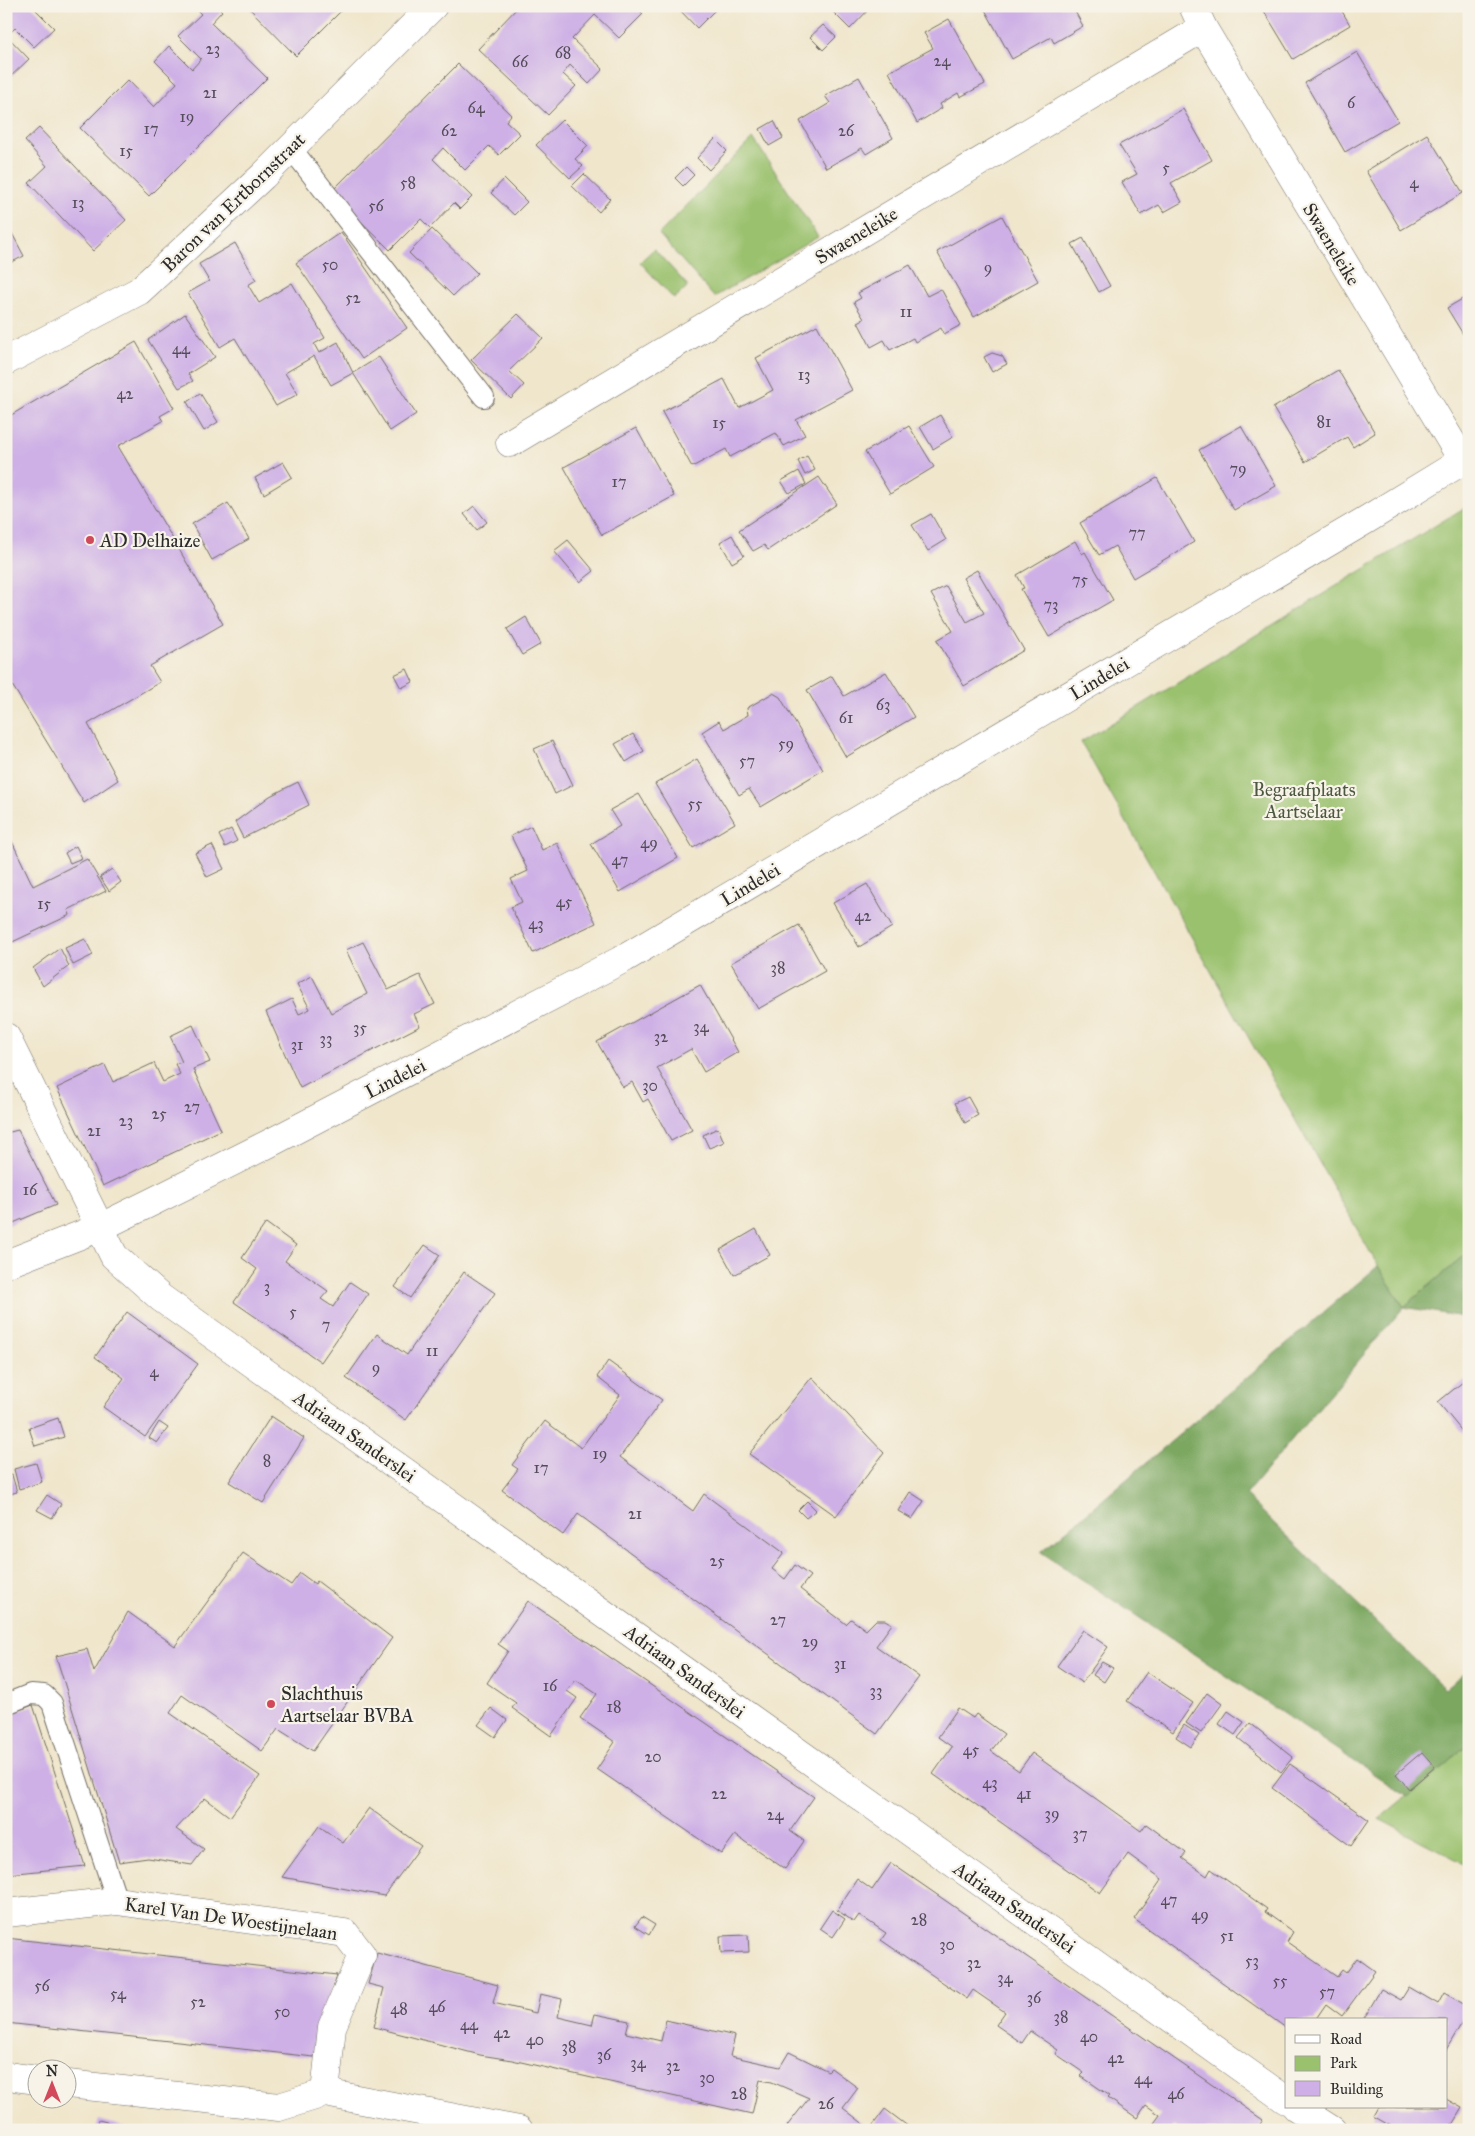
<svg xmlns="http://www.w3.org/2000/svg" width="1475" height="2136" font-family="'IM FELL Great Primer',serif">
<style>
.green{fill:#9ac16d;stroke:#62764c}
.forest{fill:#7ba760;stroke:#536946}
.building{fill:#ceb0e6}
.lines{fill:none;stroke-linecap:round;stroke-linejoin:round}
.service-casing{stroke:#706c63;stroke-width:22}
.minor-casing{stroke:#706c63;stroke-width:29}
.tertiary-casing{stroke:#706c63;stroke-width:29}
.service{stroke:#fff;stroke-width:20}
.minor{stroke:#fff;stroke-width:28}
.tertiary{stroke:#fff;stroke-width:28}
.poi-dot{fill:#d1495b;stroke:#f7f3e8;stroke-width:2}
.labels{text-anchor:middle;stroke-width:4.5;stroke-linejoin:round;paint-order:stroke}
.number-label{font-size:16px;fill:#544c5a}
.street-label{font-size:19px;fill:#2b2b2b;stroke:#f7f3e8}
.poi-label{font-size:19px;fill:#2b2b2b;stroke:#f7f3e8;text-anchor:start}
.park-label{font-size:19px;fill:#4c583f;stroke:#f7f3e8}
</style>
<rect width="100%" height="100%" fill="#f7f3e8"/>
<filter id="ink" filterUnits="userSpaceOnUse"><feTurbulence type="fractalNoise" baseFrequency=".02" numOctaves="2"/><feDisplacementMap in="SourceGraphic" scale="10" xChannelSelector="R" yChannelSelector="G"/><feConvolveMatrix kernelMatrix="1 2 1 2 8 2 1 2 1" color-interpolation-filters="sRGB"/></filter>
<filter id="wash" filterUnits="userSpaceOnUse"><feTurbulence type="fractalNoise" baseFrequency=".0096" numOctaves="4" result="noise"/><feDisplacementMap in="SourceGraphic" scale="20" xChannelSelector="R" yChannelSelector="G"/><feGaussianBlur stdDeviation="1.12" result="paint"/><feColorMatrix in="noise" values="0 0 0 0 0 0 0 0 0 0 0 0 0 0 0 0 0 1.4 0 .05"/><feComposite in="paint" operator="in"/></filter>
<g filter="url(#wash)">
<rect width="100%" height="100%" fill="#f0e6cc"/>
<g class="green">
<polygon points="753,138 818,237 714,297 659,234"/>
<polygon points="654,249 688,286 674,299 640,262"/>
<polygon points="1469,505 1469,1252 1404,1307 1378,1266 1081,742"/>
<polygon points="1469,1744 1469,1866 1379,1819"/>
</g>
<polygon class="forest" points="1469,1252 1469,1318 1404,1307 1245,1495 1445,1689 1469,1669 1469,1744 1408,1797 1041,1552 1378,1266 1404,1307"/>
<g id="blocks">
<g class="building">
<polygon points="6,6 32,6 54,28 34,47 15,28 7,36 29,59 8,79 6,77"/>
<polygon points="193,6 217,6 222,11 211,23 267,78 149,196 80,128 128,80 154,107 177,83 155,61 169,46 192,69 201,59 178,36 201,14"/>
<polygon points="247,6 346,6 296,56"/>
<polygon points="519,6 635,6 643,14 619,38 595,15 572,39 603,69 589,84 570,65 563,74 576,86 548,115 478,49"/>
<polygon points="676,6 719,6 697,28"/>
<polygon points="827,6 872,6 850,29"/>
<polygon points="983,6 1072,6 1083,26 1054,43 1051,37 1012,59"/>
<polygon points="1261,6 1339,6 1350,25 1293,59"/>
<polygon points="949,19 985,84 960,97 958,93 940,104 942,108 917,123 889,72 933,48 924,33"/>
<polygon points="823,25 836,37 823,50 810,37"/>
<polygon points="1357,52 1398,121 1345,152 1305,83"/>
<polygon points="458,64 511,115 506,121 520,134 499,155 489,146 465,170 443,148 433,159 472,197 460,209 454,203 430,228 421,219 390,250 331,192"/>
<polygon points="859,77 893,138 866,154 862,148 826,168 800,121 830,103 825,96"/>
<polygon points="1183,109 1212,160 1171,183 1182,202 1164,212 1159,205 1141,215 1122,182 1137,174 1119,145"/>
<polygon points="562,120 588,146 575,159 583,166 570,178 536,145"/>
<polygon points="774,121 783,138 769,146 760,129"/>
<polygon points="39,128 126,220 93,251 29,183 47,166 25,141"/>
<polygon points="1427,134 1463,193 1401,230 1366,171"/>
<polygon points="715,139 727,151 709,170 697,158"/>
<polygon points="686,167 694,175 683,186 675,178"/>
<polygon points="584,174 610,199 599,212 572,186"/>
<polygon points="504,179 527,202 514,215 491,193"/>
<polygon points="1002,216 1038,281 974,317 937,252"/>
<polygon points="6,222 24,256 6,265"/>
<polygon points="432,229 477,273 453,296 409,253"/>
<polygon points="341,232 407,328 362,359 296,263"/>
<polygon points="1083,238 1110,286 1099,292 1072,244"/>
<polygon points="235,243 256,280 248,285 259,303 292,283 325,338 314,344 319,353 338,342 353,373 331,385 314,356 285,373 298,394 276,406 235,338 220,347 188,293 209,281 199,264"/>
<polygon points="910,265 927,296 941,289 961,325 944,334 941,328 915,342 913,338 890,350 884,340 871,347 858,322 864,319 854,302 861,298 858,293"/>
<polygon points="1469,295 1469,344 1447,308"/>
<polygon points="185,314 215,357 188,374 193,381 179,388 148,340"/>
<polygon points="518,314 543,338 509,371 524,385 511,399 471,360"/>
<polygon points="817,325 852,390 796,420 805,435 784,446 776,433 730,457 726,449 692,467 662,412 724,379 739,408 773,390 756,358"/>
<polygon points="136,342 174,408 160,416 163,421 118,446 223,624 150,666 160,682 88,724 118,780 84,803 6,675 6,418"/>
<polygon points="992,353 1002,356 1007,364 992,372 984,357"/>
<polygon points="379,357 416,414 390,431 353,373"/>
<polygon points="1338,370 1375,433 1353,447 1347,437 1305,462 1273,408"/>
<polygon points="200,393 218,422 204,431 187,402"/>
<polygon points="940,415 953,437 933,449 920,427"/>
<polygon points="909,426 934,467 890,494 865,452"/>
<polygon points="1241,426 1276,486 1234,510 1199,450"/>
<polygon points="636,428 674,496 602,535 564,467"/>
<polygon points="807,456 815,470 805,475 798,461"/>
<polygon points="283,462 292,477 264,494 255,478"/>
<polygon points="799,471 806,484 789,493 781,481"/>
<polygon points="819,477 837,504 768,550 764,545 753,551 739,530"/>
<polygon points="1157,478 1194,542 1133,578 1115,546 1099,555 1080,523"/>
<polygon points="228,503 249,539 212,560 192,524"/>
<polygon points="474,506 487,522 477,530 464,514"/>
<polygon points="931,514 946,540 928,551 912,525"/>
<polygon points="732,535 744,556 732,563 720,542"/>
<polygon points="568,540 594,571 580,582 554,551"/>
<polygon points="1075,541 1082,554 1085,552 1113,600 1049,637 1021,589 1024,588 1017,575"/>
<polygon points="977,570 1024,650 964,686 937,640 953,631 931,594 946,586 967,622 984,613 963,578"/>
<polygon points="526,617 541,644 522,655 507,629"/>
<polygon points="407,669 413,682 401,688 394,675"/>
<polygon points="886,672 914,717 846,757 807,690 832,676 844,696"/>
<polygon points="773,693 780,697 823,770 761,807 749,789 739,795 702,732 719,721 724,729 748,715 747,708"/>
<polygon points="633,734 644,751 626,762 615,744"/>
<polygon points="552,741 573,785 555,794 534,749"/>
<polygon points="697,759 735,823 693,848 655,784"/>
<polygon points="298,782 309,805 243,838 235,822 270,796"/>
<polygon points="639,794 678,858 620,892 591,844 620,826 610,810"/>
<polygon points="531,826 542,850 557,843 596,923 533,953 511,907 522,902 511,879 528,871 511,836"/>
<polygon points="231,829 237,841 225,847 219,835"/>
<polygon points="9,835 33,886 87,859 106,891 68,910 70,915 6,945 6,836"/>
<polygon points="212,845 224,869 207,877 195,853"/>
<polygon points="76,846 82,858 70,863 65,853"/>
<polygon points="112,869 121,882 109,891 100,877"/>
<polygon points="867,884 892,927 859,947 833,903"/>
<polygon points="799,925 825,971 758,1009 731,963"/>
<polygon points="85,939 93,955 73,965 65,948"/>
<polygon points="363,942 388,990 420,975 435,1004 414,1014 420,1026 300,1088 266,1012 292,999 299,1014 310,1009 297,984 312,976 331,1013 367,994 346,950"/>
<polygon points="60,948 69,966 43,986 33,968"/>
<polygon points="700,985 738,1052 704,1072 691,1049 657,1068 692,1130 671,1141 648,1099 643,1102 632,1082 623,1087 597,1042"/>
<polygon points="193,1025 210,1062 193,1069 221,1130 103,1186 57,1088 105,1065 113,1082 154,1063 163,1082 180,1074 175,1064 182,1062 170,1036"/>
<polygon points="968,1097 978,1115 965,1123 955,1103"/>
<polygon points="718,1128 724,1142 709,1148 703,1135"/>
<polygon points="18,1130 56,1205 6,1226 6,1133"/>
<polygon points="266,1223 296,1245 285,1261 328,1291 321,1299 333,1307 350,1282 368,1294 321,1362 234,1302 257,1269 242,1258"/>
<polygon points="756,1229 770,1255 734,1275 720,1250"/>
<polygon points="425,1245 440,1255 410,1298 395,1287"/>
<polygon points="464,1272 495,1293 406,1420 346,1378 377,1334 407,1355"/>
<polygon points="127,1312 198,1364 145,1437 103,1407 124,1378 95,1357"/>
<polygon points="608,1361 662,1400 620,1457 693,1511 704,1494 784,1553 772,1569 785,1579 795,1565 810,1576 800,1589 846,1624 851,1619 866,1630 876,1620 885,1620 892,1624 876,1646 919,1677 877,1734 578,1514 563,1535 502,1490 518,1469 512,1465 545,1421 581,1448 620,1395 597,1377"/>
<polygon points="812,1377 884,1453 836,1516 749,1454"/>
<polygon points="1469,1377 1469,1440 1438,1402"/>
<polygon points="271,1416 304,1438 263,1503 229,1482"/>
<polygon points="58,1418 64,1437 35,1446 29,1428"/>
<polygon points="159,1422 168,1428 157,1443 149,1438"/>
<polygon points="36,1463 42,1482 19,1489 14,1469"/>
<polygon points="12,1475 17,1492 6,1495 6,1476"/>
<polygon points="910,1492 924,1501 912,1519 898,1511"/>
<polygon points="47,1495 61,1504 52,1518 37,1510"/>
<polygon points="807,1501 816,1510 806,1518 798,1510"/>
<polygon points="243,1553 291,1585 300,1573 315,1584 317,1581 392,1638 313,1751 278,1729 262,1751 182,1695 170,1713 260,1776 230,1817 205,1798 176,1829 204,1849 192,1865 148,1858 119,1862 56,1656 87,1649 94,1672 128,1612 175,1646"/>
<polygon points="528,1601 814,1797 790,1831 804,1841 785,1869 735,1835 721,1854 597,1769 615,1742 580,1718 597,1694 576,1680 567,1691 577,1698 551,1736 512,1708 516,1703 487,1683 508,1651 498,1644"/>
<polygon points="1083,1630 1108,1647 1082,1683 1057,1666"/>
<polygon points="1102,1662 1113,1668 1104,1682 1093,1675"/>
<polygon points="1147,1672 1193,1703 1173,1732 1127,1701"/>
<polygon points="1207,1693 1222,1704 1201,1733 1186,1723"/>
<polygon points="33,1705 85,1866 8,1874 6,1873 6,1715"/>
<polygon points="491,1708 507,1720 495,1737 478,1725"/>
<polygon points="958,1708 973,1718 976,1714 1004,1734 991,1751 1019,1771 1032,1753 1141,1831 1146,1824 1186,1853 1182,1858 1207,1876 1211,1869 1267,1909 1265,1912 1293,1932 1287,1942 1337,1977 1342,1970 1346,1973 1357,1958 1375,1971 1342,2016 1326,2004 1315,2020 1286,2020 1286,2028 1134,1919 1162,1879 1128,1854 1100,1893 933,1774 952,1747 938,1737"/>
<polygon points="1228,1711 1244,1722 1235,1735 1219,1724"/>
<polygon points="1250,1723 1293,1757 1281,1772 1238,1738"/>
<polygon points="1184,1725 1199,1735 1191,1747 1176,1737"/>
<polygon points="1422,1752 1435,1767 1409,1789 1396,1774"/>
<polygon points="1290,1764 1369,1820 1351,1846 1272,1788"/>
<polygon points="369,1808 421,1846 384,1896 282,1877 319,1826 343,1843"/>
<polygon points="891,1863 1263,2120 1256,2130 1180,2130 1174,2126 1171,2130 1149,2130 1160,2115 1146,2105 1137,2118 1108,2098 1110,2096 1081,2076 1084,2073 1056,2054 1058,2050 1030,2031 1022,2043 996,2025 1005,2012 973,1990 967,1999 881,1940 886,1933 859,1915 854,1922 837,1910 857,1879 872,1890"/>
<polygon points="832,1910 845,1919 833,1937 820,1928"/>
<polygon points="642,1917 655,1925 649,1935 635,1926"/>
<polygon points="748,1935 749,1952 721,1953 720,1936"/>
<polygon points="6,1938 337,1975 314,2057 6,2023"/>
<polygon points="377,1953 498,1985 493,2003 536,2013 540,1994 562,1999 558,2017 592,2025 595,2014 629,2021 626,2033 661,2041 666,2020 735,2036 730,2056 780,2067 789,2052 828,2071 831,2068 858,2088 843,2108 870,2129 885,2109 913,2130 793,2130 787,2126 809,2098 772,2082 760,2080 752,2114 512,2060 480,2055 374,2027 384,1988 368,1984"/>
<polygon points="1409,1987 1438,2004 1444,1993 1469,2007 1469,2011 1446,2050 1446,2020 1363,2020 1381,1989 1401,2000"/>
<polygon points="1446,2099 1462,2108 1449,2130 1398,2130 1373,2116 1378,2107 1446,2107"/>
<polygon points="99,2120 129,2128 128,2130 96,2130"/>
</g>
</g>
</g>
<g filter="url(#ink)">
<use href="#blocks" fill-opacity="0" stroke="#706c63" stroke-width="1"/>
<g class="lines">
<g class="service-casing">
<g id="service">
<polyline points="291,148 484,397"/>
<polyline points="6,1704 31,1694 44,1695 52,1703 117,1901"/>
</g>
</g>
<g class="minor-casing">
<g id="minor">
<polyline points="1193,6 1203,28 1463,461"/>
<polyline points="510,443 1203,28"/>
<polyline points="6,1037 114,1256 161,1298 1286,2100"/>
<polyline points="6,1264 101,1227 152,1202 268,1144 625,958 1366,520 1469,457"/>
<polyline points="6,1913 117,1901 345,1933 362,1955 332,2027 325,2093"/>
<polyline points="6,2076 38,2080"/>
<polyline points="68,2084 279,2107 325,2093 519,2130"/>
<polyline points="1296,2107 1332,2130"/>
</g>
</g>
<g class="tertiary-casing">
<polyline id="tertiary" points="6,361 139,291 263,176 433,6"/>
</g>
<use href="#service" class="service"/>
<use href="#minor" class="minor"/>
<use href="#tertiary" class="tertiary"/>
</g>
</g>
<g class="poi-dot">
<circle cx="90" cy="540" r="5"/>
<circle cx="271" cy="1704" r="5"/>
</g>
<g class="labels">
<g class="number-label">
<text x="213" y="54">23</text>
<text x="563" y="58">68</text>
<text x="942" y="66">24</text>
<text x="520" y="67">66</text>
<text x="210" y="98">21</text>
<text x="1351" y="108">6</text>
<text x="476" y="113">64</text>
<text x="187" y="122">19</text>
<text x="151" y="134">17</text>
<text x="449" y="136">62</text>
<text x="846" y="136">26</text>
<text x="126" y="156">15</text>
<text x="1166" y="173">5</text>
<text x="408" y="188">58</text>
<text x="1414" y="188">4</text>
<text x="78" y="208">13</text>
<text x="376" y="211">56</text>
<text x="330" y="270">50</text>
<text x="988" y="273">9</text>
<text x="353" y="303">52</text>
<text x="906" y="317">11</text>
<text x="181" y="354">44</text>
<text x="804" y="380">13</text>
<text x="125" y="399">42</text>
<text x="1324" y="427">81</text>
<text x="719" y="428">15</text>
<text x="1238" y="474">79</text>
<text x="619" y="487">17</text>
<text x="1137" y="538">77</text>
<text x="1080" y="585">75</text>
<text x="1051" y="610">73</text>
<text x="883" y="710">63</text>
<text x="846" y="723">61</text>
<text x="786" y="749">59</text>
<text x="747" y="766">57</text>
<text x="695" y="809">55</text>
<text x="649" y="848">49</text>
<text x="620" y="865">47</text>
<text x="564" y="907">45</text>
<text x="44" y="909">15</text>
<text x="863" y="921">42</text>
<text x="536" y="929">43</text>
<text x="778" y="973">38</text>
<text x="701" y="1032">34</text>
<text x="360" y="1033">35</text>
<text x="661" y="1042">32</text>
<text x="326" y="1044">33</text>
<text x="297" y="1050">31</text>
<text x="650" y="1091">30</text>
<text x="192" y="1112">27</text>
<text x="159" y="1119">25</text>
<text x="126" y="1126">23</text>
<text x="94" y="1136">21</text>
<text x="30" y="1195">16</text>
<text x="267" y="1292">3</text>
<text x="293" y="1317">5</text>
<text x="326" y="1330">7</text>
<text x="432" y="1356">11</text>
<text x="376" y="1373">9</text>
<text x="154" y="1377">4</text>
<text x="600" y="1459">19</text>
<text x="267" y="1466">8</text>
<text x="541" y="1473">17</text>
<text x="635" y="1519">21</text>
<text x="717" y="1566">25</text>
<text x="778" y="1625">27</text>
<text x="810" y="1647">29</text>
<text x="840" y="1669">31</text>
<text x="550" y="1691">16</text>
<text x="876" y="1696">33</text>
<text x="614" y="1712">18</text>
<text x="971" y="1755">45</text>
<text x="653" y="1762">20</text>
<text x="990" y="1788">43</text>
<text x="719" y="1799">22</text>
<text x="1024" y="1799">41</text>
<text x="1052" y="1819">39</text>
<text x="775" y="1820">24</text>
<text x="1080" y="1839">37</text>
<text x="1169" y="1905">47</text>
<text x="1200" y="1920">49</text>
<text x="919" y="1925">28</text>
<text x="1227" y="1941">51</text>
<text x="947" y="1950">30</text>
<text x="1252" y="1966">53</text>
<text x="974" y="1968">32</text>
<text x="1005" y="1983">34</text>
<text x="1280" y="1986">55</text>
<text x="42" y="1991">56</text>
<text x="1327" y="1997">57</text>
<text x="118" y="1999">54</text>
<text x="1034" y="2003">36</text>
<text x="198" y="2007">52</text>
<text x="437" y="2012">46</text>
<text x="399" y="2014">48</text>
<text x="282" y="2017">50</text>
<text x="1061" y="2022">38</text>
<text x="469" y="2030">44</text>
<text x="502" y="2038">42</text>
<text x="1089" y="2042">40</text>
<text x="535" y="2045">40</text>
<text x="569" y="2052">38</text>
<text x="604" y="2060">36</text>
<text x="1116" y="2063">42</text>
<text x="638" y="2068">34</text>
<text x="673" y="2071">32</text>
<text x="707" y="2083">30</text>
<text x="1143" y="2084">44</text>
<text x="739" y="2099">28</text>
<text x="1176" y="2099">46</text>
<text x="826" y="2109">26</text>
</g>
<g class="street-label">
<text transform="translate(233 202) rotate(-44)" y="7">Baron van Ertbornstraat</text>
<text transform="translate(856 235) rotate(-31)" y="7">Swaeneleike</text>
<text transform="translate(1332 244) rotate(59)" y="7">Swaeneleike</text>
<text transform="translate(1099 678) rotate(-31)" y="7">Lindelei</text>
<text transform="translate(750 884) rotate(-31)" y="7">Lindelei</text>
<text transform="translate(395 1078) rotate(-27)" y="7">Lindelei</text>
<text transform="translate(355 1436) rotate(35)" y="7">Adriaan Sanderslei</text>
<text transform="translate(685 1671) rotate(36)" y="7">Adriaan Sanderslei</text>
<text transform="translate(1015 1907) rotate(35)" y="7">Adriaan Sanderslei</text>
<text transform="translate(231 1918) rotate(8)" y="7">Karel Van De Woestijnelaan</text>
</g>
<g class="poi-label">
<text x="100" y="547">AD Delhaize</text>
<text x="281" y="1700">Slachthuis<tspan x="281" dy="22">Aartselaar BVBA</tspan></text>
</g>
<g class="park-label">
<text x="1304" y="796">Begraafplaats<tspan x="1304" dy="22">Aartselaar</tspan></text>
</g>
</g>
<rect width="1475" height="2136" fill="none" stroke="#f7f3e8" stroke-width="25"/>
<rect x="1285" y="2018" width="162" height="90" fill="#f7f3e8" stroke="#a5a39c"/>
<rect x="1295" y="2035" width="25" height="8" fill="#ffffff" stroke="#a5a39c"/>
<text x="1330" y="2044" font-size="15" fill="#2b2b2b">Road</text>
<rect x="1295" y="2056" width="25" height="15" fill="#9ac16d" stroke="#a5a39c"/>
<text x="1330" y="2068" font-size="15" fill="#2b2b2b">Park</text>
<rect x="1295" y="2081" width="25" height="15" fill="#ceb0e6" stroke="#a5a39c"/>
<text x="1330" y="2094" font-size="15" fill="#2b2b2b">Building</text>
<g transform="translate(52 2084)"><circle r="24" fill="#f7f3e8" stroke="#a5a39c"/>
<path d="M0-4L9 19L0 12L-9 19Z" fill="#d1495b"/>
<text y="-8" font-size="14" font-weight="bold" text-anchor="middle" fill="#2b2b2b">N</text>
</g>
</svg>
